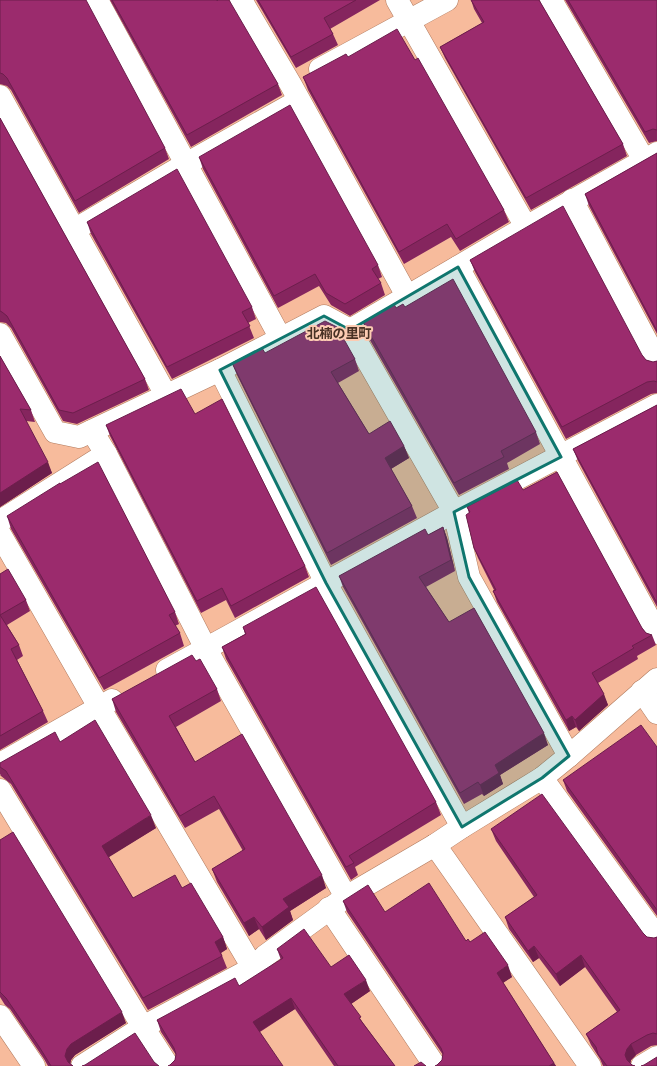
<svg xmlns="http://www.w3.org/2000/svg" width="657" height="1066" font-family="'Public Sans','Noto Sans JP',sans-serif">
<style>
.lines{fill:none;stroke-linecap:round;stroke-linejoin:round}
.street-casing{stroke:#b17a5d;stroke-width:23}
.street{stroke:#fff;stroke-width:22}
.wall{fill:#85255e}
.shaded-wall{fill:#6c1e4c}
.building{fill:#9b2b6d;stroke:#6c1e4c}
.marked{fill:#0f766e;fill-opacity:0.2;stroke:#0f766e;stroke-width:3;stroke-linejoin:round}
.labels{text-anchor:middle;stroke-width:4;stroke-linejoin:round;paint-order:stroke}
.neighbourhood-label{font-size:13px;font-weight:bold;fill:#483124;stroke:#fccbb2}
</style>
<rect width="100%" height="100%" fill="#f7bb9c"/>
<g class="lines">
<g class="street-casing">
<g id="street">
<polyline points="97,0 281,339"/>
<polyline points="241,0 291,85 407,296"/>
<polyline points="397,0 526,227"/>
<polyline points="551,0 644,160"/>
<polyline points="320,69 447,0"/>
<polyline points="0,96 166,395"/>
<polyline points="572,200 657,361"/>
<polyline points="74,230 186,164 298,101"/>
<polyline points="458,267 657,633"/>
<polyline points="350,330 526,227 657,153"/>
<polyline points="0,334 55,432 79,437 220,370 324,316 350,330 454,512 469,577 569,756"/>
<polyline points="220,370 326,583 462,827"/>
<polyline points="92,431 106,454 206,649 346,897"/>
<polyline points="0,521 106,454"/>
<polyline points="0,534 99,707 253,968 265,956 346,897 435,845 462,827 542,778 569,756 657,679"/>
<polyline points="167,670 454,512 657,405"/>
<polyline points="642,691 657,713"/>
<polyline points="0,764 112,700"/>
<polyline points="542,778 657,937"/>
<polyline points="0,790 143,1027 168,1066"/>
<polyline points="435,845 590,1066"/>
<polyline points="329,908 435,1066"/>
<polyline points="0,1016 34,1066"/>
<polyline points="82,1066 143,1027 253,968"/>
<polyline points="642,1066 657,1057"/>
</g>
</g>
<use href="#street" class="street"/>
</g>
<g class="wall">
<polygon points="0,0 165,148 169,159 79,213 11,90 7,86 0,84"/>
<polygon points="110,0 217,0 278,84 282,95 191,147"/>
<polygon points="256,0 380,0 330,29 333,34 338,45 296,68"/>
<polygon points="471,0 539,0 623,144 627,156 531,210 445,58 440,47 482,23 474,9"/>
<polygon points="565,0 657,0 657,141 649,143"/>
<polygon points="348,57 415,60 504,210 509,222 460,251 451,237 404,264 308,90 303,77"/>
<polygon points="0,118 145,379 149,390 77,424 63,421 11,328 6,323 0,322"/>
<polygon points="657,153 657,334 589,206 585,194"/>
<polygon points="199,157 378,265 382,277 378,279 381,283 385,295 350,316 331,305 319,286 278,308 203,169"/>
<polygon points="87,222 252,307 256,319 248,323 254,338 172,379 91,234"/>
<polygon points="470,260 642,355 646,360 653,362 657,361 657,393 651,394 566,439 475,272"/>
<polygon points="405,307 536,432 540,444 507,463 509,469 459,495 367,335 363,322 396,308"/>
<polygon points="265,353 355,359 359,371 338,383 369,434 404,446 409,458 391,469 412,506 417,518 331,565 237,375 232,363"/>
<polygon points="0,356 31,410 35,422 26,421 52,473 0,507"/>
<polygon points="657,405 657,607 578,461 573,449"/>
<polygon points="195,414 305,566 309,577 235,618 226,600 201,613 110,436 106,425"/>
<polygon points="523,490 642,628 646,633 652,635 656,645 637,656 638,659 598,683 608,705 579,731 576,727 569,731 497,602 493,591 494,590 478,558 474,548 469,513 467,507"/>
<polygon points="7,516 175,612 179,624 175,626 180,633 184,646 104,690 11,529"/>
<polygon points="443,527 447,538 455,571 426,587 449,622 548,745 500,775 503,784 484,796 482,794 464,804 343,587 339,576 428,535"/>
<polygon points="0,574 26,600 30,611 7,625 19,645 23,656 17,660 43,711 48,722 0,750"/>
<polygon points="243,627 436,802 441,815 355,867 358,875 351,880 226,659 222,647 245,634"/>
<polygon points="196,661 217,689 221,701 176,727 195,762 326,888 290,911 293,920 266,940 259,929 249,936 217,882 212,869 243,851 219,809 185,828 116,712 112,699"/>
<polygon points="60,742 156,828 108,857 133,898 182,888 223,937 227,949 221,953 227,968 148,1010 11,784 1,776 0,774 0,763"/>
<polygon points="657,747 657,916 567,791 563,780"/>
<polygon points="491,829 643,933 647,937 654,938 657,937 657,1045 651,1046 636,1055 631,1060 630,1064 632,1065 635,1066 603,1066 600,1059 591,1045 586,1034 617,1012 585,967 560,986 539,958 533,962 509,929 505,917 534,897 496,841"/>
<polygon points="0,840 126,1023 75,1055 71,1060 70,1064 73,1066 48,1066 44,1059 10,1009 5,1005 0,997"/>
<polygon points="343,901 385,912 470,942 512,977 503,983 554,1063 556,1066 435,1066 437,1065 442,1060 443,1055 347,912"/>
<polygon points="277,949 331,967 370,991 351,1004 363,1023 395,1066 334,1066 295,1009 260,1032 170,1065 175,1060 176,1055 161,1032 157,1020 239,986 281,960"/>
</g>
<g class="shaded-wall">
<polygon points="404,446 409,458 389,470 385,458"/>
<polygon points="48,462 52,473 0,507 0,493"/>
<polygon points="443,527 447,538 455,571 451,560"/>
<polygon points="604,694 608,705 579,731 575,720"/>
<polygon points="572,716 576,727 569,731 566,720"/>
<polygon points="544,733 548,745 500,775 503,784 484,796 480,785 495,765"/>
<polygon points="151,815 156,828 106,859 102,846"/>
<polygon points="322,875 326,888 290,911 293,920 266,940 262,927 283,899"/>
<polygon points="254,917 259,929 249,936 244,923"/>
<polygon points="223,937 227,949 219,954 215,942"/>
<polygon points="534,946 539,958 533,962 528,951"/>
<polygon points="581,955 585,967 560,986 556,974"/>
<polygon points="508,965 512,977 501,984 497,973"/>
<polygon points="366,980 370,991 348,1006 344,994"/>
<polygon points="291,998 295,1009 257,1033 253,1022"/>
<polygon points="122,1012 126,1023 75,1055 71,1060 70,1066 69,1066 65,1056 67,1049 71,1044"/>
<polygon points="631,1044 636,1055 631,1060 630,1066 629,1066 625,1055 627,1049"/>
<polygon points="554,1063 556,1066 549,1066"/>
</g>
<g class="building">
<polygon points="0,0 86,0 165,148 75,201 7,78 3,74 0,73"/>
<polygon points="112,0 217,0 217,1 218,0 229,0 278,84 187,135"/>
<polygon points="258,0 356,0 324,18 333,34 291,57"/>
<polygon points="471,0 539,0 623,144 526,198 440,47 484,22"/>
<polygon points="568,0 657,0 657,130 653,129 645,132"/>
<polygon points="397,29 415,60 418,58 504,210 456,239 447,224 399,252 303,77 346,54 348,57"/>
<polygon points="290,105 378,265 372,269 381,283 345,304 326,293 315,274 274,296 199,157"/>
<polygon points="0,118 145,379 73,413 59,410 7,316 2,312 0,311"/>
<polygon points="657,153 657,331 585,194"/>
<polygon points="177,169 252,307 242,312 250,326 167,367 87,222"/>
<polygon points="563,206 642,355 646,360 653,362 657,361 657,382 654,381 647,382 562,427 470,260"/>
<polygon points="453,279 536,432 501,451 504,457 454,483 363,322 394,304 396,308 403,304 405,307"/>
<polygon points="325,321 337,327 355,359 331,372 369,434 390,421 404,446 385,458 412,506 327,553 232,363 262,348 265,353"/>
<polygon points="0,356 31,410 20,409 48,462 0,493"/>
<polygon points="181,389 195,414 222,399 305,566 231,606 222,588 197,601 106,425"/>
<polygon points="657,405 657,603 573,449"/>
<polygon points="98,462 175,612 169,615 180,633 99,678 7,516 60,483 60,484"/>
<polygon points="557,472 642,628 646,633 652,635 632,646 634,648 592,673 604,694 575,720 572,716 566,720 493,591 496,590 474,548 466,515 470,512 467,507 517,480 523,490"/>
<polygon points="443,527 451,560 419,577 449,622 474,608 544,733 495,765 499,773 480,785 478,782 460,793 339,576 425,529 428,535"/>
<polygon points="8,569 26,600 0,615 19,645 11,649 43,711 0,736 0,574"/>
<polygon points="316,587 436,802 349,856 354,863 346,867 222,647 246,634 243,627"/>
<polygon points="192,655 196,661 200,659 217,689 169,716 195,762 242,734 322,875 283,899 289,907 262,927 254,917 244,923 212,869 245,849 214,796 180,816 112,699"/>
<polygon points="95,720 151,815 102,846 133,898 175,875 182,888 191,883 223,937 215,942 222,956 143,998 6,771 0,767 0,763 55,732 60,742"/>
<polygon points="641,725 657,747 657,910 563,780"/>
<polygon points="542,794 643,933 647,937 654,938 657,937 657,1034 653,1033 647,1035 631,1044 627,1049 625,1055 627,1060 632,1065 635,1066 607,1066 598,1054 596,1047 586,1034 620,1010 581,955 556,974 534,946 528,951 505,917 537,895 491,829"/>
<polygon points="13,832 122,1012 71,1044 67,1049 65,1056 68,1062 73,1066 51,1066 40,1048 6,998 0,992 0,840"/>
<polygon points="429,883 466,941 468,939 470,942 485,932 508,965 497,973 554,1063 549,1066 435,1066 437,1065 442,1060 443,1053 441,1048 343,901 368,885 385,912"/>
<polygon points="304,929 331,967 349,955 366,980 344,994 361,1017 359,1018 395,1066 338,1066 291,998 253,1022 283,1066 168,1066 170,1065 175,1060 176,1054 174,1048 157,1020 235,978 239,986 283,958 277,949"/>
<polygon points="135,1033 154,1062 159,1066 82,1066 85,1065"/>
<polygon points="657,1057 657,1066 641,1066 644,1065"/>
<polygon points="421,1062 426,1066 414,1066"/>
</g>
<path class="marked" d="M458,267L561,457L454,512L469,577L569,756L542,778L462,827L326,583L220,370L324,316L350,330Z"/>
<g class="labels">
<g class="neighbourhood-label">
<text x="339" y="338">北楠の里町</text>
</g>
</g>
</svg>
